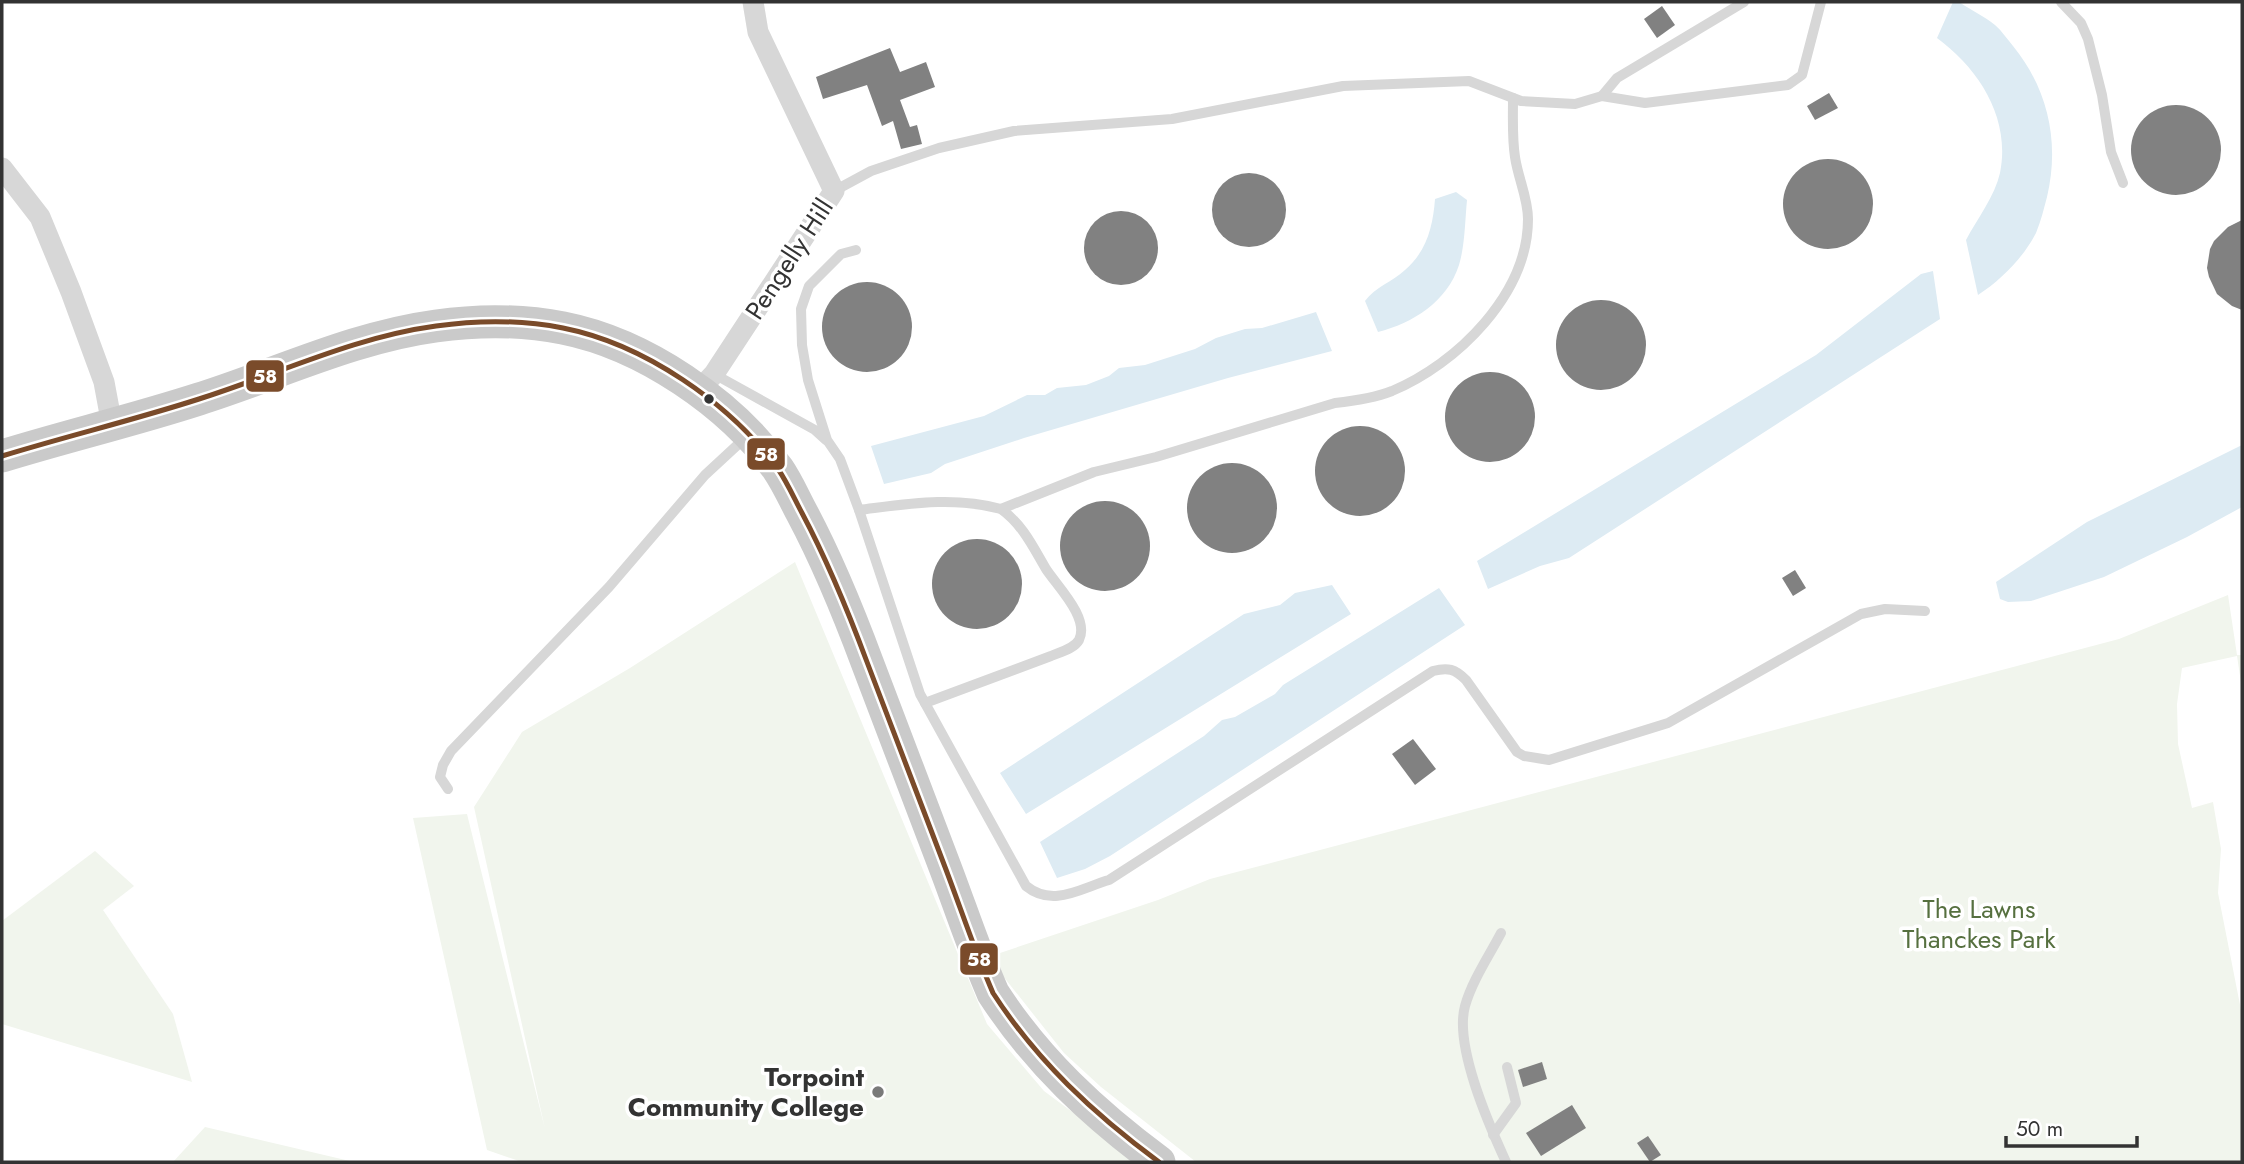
<svg xmlns="http://www.w3.org/2000/svg" width="2244" height="1164" font-family="Jost,sans-serif">
<style>
.green{fill:#f1f5ed}
.water{fill:#ddebf3}
.building{fill:#818181}
.lines{fill:none;stroke-linecap:round;stroke-linejoin:round}
.lane{stroke:#d7d7d7;stroke-width:10}
.street{stroke:#d7d7d7;stroke-width:21}
.primary{stroke:#cacaca;stroke-width:33}
.bus-1-casing{stroke:#fff;stroke-width:10}
.bus-1{stroke:#7a4b2a;stroke-width:5}
.bus-dot{fill:#333;stroke:#fff;stroke-width:2.5}
.poi-dot{fill:#7a7a7a;stroke:#fff;stroke-width:2.5}
.labels{text-anchor:middle;stroke-width:7;stroke-linejoin:round;paint-order:stroke}
.street-label{font-size:26px;fill:#333;stroke:#fff}
.park-label{font-size:26px;fill:#56703f;stroke:#fff}
.poi-label{font-size:26px;font-weight:bold;fill:#333;stroke:#fff;text-anchor:end}
.line-badge{stroke:#fff;stroke-width:2.5}
.badge-label{font-size:19px;text-anchor:middle;font-weight:bold;fill:#fff}
</style>
<rect width="100%" height="100%" fill="#fff"/>
<g class="green">
<polygon points="795,562 987,1024 1044,1091 1140,1162 522,1162 487,1150 413,818 467,814 545,1129 474,807 522,732 630,668"/>
<polygon points="2228,595 2237,655 2242,655 2242,689 2237,656 2182,668 2177,704 2178,744 2192,808 2213,802 2221,849 2218,893 2242,1015 2242,1162 1196,1162 1101,1087 1064,1053 988,957 1158,900 1210,879 2119,639"/>
<polygon points="95,851 134,886 103,910 173,1014 192,1082 2,1024 2,921"/>
<polygon points="205,1127 354,1162 173,1162"/>
</g>
<g class="water">
<path d="M1953,2H1959C1971,10 1984,16 1995,25C2002,31 2007,39 2013,46C2048,89 2060,142 2047,197C2044,208 2041,221 2036,233C2023,258 2001,280 1978,295L1966,240C1977,219 1995,196 2000,173C2011,118 1979,69 1937,38Z"/>
<path d="M1456,192L1467,200C1465,221 1465,245 1459,265C1447,302 1413,323 1378,332L1365,301C1375,287 1392,282 1405,270C1427,251 1433,226 1435,199Z"/>
<polygon points="1933,271 1940,319 1569,558 1540,566 1488,589 1477,561 1816,355 1921,274"/>
<polygon points="1316,312 1332,351 1228,378 1024,438 945,464 931,473 884,484 871,446 984,416 1027,395 1045,395 1057,388 1086,385 1109,376 1119,368 1145,365 1195,349 1216,338 1245,329 1262,328"/>
<polygon points="2242,445 2242,507 2187,537 2104,577 2031,601 2008,602 2000,599 1996,582 2087,522"/>
<polygon points="1332,585 1351,614 1026,814 1000,773 1244,614 1280,605 1295,593"/>
<polygon points="1439,588 1465,625 1110,856 1085,869 1057,878 1040,842 1204,736 1222,720 1235,717 1275,694 1283,685"/>
</g>
<g class="building">
<polygon points="1662,6 1675,25 1657,38 1644,19"/>
<polygon points="890,48 900,72 926,62 935,87 900,100 910,127 917,125 922,144 901,149 893,121 882,126 867,85 823,99 816,77"/>
<polygon points="1829,93 1838,108 1815,120 1807,106"/>
<circle cx="2176" cy="150" r="45"/>
<circle cx="1828" cy="204" r="45"/>
<circle cx="1249" cy="210" r="37"/>
<circle cx="1121" cy="248" r="37"/>
<polygon points="2242,220 2242,310 2232,306 2217,294 2209,277 2207,268 2210,249 2214,241 2228,227"/>
<circle cx="867" cy="327" r="45"/>
<circle cx="1601" cy="345" r="45"/>
<circle cx="1490" cy="417" r="45"/>
<circle cx="1360" cy="471" r="45"/>
<circle cx="1232" cy="508" r="45"/>
<circle cx="1105" cy="546" r="45"/>
<circle cx="977" cy="584" r="45"/>
<polygon points="1795,570 1806,588 1793,596 1782,578"/>
<polygon points="1413,739 1436,769 1415,785 1392,754"/>
<polygon points="1542,1062 1547,1079 1523,1087 1518,1070"/>
<polygon points="1572,1105 1586,1128 1541,1156 1526,1133"/>
<polygon points="1648,1136 1661,1155 1650,1162 1637,1143"/>
</g>
<g class="lines">
<g class="lane">
<polyline points="2061,2 2081,23 2088,39 2102,95 2111,152 2123,183"/>
<polyline points="1602,96 1617,78 1744,2"/>
<polyline points="834,191 871,171 939,148 1014,131 1172,119 1343,86 1469,81 1521,101 1575,104 1602,96 1645,103 1788,85 1802,75 1821,2"/>
<path d="M856,250L841,254L809,286L801,309L802,345L808,380L827,440L840,459L859,510L920,694L1026,886C1053,908 1081,888 1109,880L1433,671C1448,667 1455,669 1466,680L1517,752L1524,756L1549,760L1668,723L1861,614L1885,609L1925,611"/>
<polyline points="714,374 815,430 826,440"/>
<path d="M859,510C908,504 953,496 1001,509"/>
<path d="M925,703L1051,656C1060,652 1074,649 1079,640C1090,618 1057,586 1046,569C1033,547 1023,525 1001,509L1094,472L1156,457L1335,403C1354,401 1374,398 1392,391C1457,364 1528,294 1528,219C1528,198 1518,178 1515,157C1512,138 1513,117 1513,98"/>
<polyline points="448,789 440,777 443,765 451,751 609,587 705,475 745,438"/>
<path d="M1501,933C1489,956 1472,981 1465,1006C1454,1046 1489,1125 1506,1162"/>
<polyline points="1493,1135 1516,1103 1507,1067"/>
</g>
<g class="street">
<polyline points="2,168 40,217 71,292 104,382 112,425"/>
<polyline points="698,391 714,374 834,191 758,32 753,2"/>
</g>
<path class="primary" d="M2,456C67,436 134,420 199,399C278,374 354,337 436,326C478,320 522,320 563,328C644,344 730,403 778,469C787,482 794,498 802,513C827,560 848,611 867,662C893,730 919,799 945,867C961,909 975,952 993,993C1037,1061 1094,1114 1159,1162"/>
<g class="bus-1-casing">
<path id="bus-1" d="M2,456C67,436 134,420 199,399C278,374 354,337 436,326C478,320 522,320 563,328C644,344 730,403 778,469C787,482 794,498 802,513C827,560 848,611 867,662C893,730 919,799 945,867C961,909 975,952 993,993C1037,1061 1094,1114 1159,1162"/>
</g>
<use href="#bus-1" class="bus-1"/>
</g>
<circle class="bus-dot" cx="709" cy="399" r="6"/>
<circle class="poi-dot" cx="878" cy="1092" r="7"/>
<g class="labels">
<g class="street-label">
<text transform="translate(789 259) rotate(-57)" y="9">Pengelly Hill</text>
</g>
<g class="park-label">
<text x="1979" y="918">The Lawns<tspan x="1979" dy="30">Thanckes Park</tspan></text>
</g>
<g class="poi-label">
<text x="864" y="1086">Torpoint<tspan x="864" dy="30">Community College</tspan></text>
</g>
</g>
<g class="line-badge">
<rect x="245" y="359" width="40" height="34" rx="7" fill="#7a4b2a"/>
<rect x="746" y="437" width="40" height="34" rx="7" fill="#7a4b2a"/>
<rect x="959" y="942" width="40" height="34" rx="7" fill="#7a4b2a"/>
</g>
<g class="badge-label">
<text x="265" y="383">58</text>
<text x="766" y="461">58</text>
<text x="979" y="966">58</text>
</g>
<rect width="2244" height="1164" fill="none" stroke="#333333" stroke-width="7"/>
<path d="M2006 1136v10h131v-10" fill="none" stroke="#333333" stroke-width="3.5"/>
<text x="2016" y="1136" font-size="21" fill="#333333" stroke="#ffffff" stroke-width="5" paint-order="stroke">50 m</text>
</svg>
